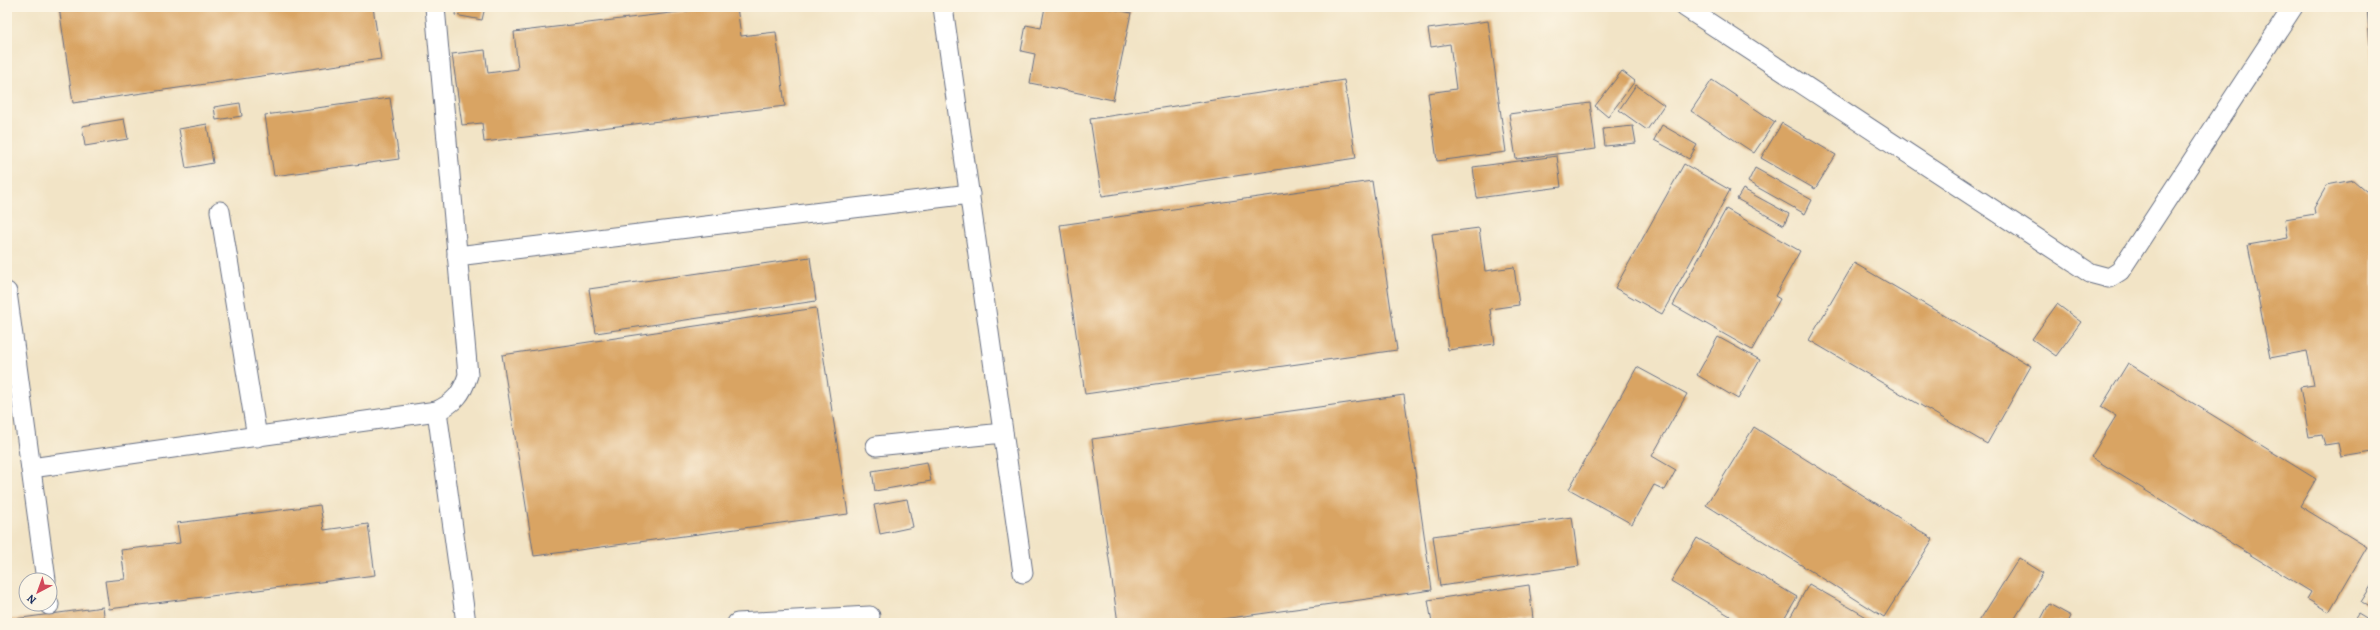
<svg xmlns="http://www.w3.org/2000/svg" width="2380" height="630" font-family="Alegreya,serif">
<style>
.building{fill:#d9a463}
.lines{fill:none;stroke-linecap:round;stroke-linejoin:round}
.lane-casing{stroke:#666e82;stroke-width:21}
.path{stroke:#666e82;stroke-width:2.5;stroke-dasharray:3 3;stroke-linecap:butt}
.lane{stroke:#fff;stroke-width:19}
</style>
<rect width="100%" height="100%" fill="#fcf5e5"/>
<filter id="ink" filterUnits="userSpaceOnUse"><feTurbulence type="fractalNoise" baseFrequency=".025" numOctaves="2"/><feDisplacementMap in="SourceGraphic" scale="8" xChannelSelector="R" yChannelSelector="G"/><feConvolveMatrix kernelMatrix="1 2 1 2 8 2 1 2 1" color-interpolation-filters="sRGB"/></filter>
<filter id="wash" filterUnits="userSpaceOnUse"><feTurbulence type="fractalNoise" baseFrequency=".012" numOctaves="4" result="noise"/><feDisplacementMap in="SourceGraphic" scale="16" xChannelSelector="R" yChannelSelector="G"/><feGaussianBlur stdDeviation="0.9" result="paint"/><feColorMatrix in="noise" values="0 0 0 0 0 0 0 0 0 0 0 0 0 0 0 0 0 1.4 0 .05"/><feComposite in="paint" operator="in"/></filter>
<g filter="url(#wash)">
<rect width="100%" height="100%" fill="#f2e4c6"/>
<g id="blocks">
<g class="building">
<polygon points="59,7 373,7 381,59 73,103"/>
<polygon points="456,7 485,7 482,20 455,15"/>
<polygon points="720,7 737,7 741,36 776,32 785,106 484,142 482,123 462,125 452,54 485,50 488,73 518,69 514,32"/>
<polygon points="1045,7 1103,7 1131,13 1113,100 1030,83 1035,54 1021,51 1026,25 1041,28"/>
<polygon points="2367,7 2373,7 2373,69 2372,69"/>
<polygon points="1488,21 1506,152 1437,161 1428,93 1456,89 1450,44 1431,47 1428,29"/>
<polygon points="1622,71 1635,81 1608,117 1595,106"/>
<polygon points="1344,80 1356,158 1102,196 1090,119"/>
<polygon points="1712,80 1775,122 1754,153 1691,111"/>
<polygon points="1636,85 1664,105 1647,130 1619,110"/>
<polygon points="390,98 399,159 274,176 265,115"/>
<polygon points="240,103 242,116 216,120 214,107"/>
<polygon points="1590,103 1596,149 1516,159 1509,114"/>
<polygon points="124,119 128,139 85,146 82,126"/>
<polygon points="1782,123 1836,155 1815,189 1761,158"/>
<polygon points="207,124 213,163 186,168 179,129"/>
<polygon points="1662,125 1697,145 1689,159 1654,140"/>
<polygon points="1633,126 1636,143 1605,146 1603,129"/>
<polygon points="1557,156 1561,187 1477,198 1473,167"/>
<polygon points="1684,164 1730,190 1662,314 1615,288"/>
<polygon points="1755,168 1812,200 1805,214 1748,182"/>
<polygon points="2353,180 2373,197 2373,452 2341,457 2338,443 2325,445 2322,435 2309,437 2300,387 2314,385 2307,351 2270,358 2248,245 2288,238 2285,219 2315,214 2314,208 2327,185"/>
<polygon points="1372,181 1397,350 1085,394 1060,225"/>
<polygon points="1743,189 1789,214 1784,225 1737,199"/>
<polygon points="1726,209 1800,251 1775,296 1780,299 1752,350 1673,305"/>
<polygon points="1479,228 1485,271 1514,267 1519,305 1490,309 1495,344 1448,350 1432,234"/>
<polygon points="810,257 816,301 596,333 589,289"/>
<polygon points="1854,263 2031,366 1987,444 1809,340"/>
<polygon points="2057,304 2081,322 2056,356 2032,339"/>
<polygon points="816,308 848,514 534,556 502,355"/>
<polygon points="1718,337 1760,360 1738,399 1697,375"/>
<polygon points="2128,363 2316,479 2300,506 2367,547 2329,612 2307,599 2311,592 2091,457 2116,416 2101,407"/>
<polygon points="1637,367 1687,394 1652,456 1676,470 1665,490 1654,485 1632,524 1569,489"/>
<polygon points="1404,395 1432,590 1194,623 1118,623 1092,439"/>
<polygon points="1754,427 1933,539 1884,617 1706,505"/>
<polygon points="927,462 931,481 875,491 872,471"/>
<polygon points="907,499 913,527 880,534 874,505"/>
<polygon points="320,505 324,530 368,524 375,575 109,609 105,581 125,579 121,550 180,543 177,523"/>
<polygon points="1572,517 1579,566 1440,586 1433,536"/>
<polygon points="1697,538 1797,597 1782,623 1742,623 1671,581"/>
<polygon points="2019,558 2043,573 2012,623 1978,623"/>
<polygon points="2373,583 2373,610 2361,602"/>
<polygon points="1809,584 1877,623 1787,623"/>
<polygon points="1529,585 1533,619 1502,623 1432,623 1428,600"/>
<polygon points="2049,604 2071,616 2068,623 2040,621"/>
<polygon points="103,607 105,623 7,623 7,620"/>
<polygon points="2358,614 2373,623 2352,623"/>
</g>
</g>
</g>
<g filter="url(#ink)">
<use href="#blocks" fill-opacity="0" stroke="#666e82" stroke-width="1"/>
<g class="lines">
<g class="lane-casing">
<g id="lane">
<polyline points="943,7 1023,573"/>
<polyline points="1685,7 2090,273 2109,278 2120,271 2293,7"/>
<polyline points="220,211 257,437"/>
<polyline points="457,256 970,194"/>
<polyline points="7,292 46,580"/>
<polyline points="437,411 466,623"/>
<polyline points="876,446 1003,433"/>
<path d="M31,468L437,411C455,402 462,394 468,375L435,7"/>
<polyline points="49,604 49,605"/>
<polyline points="737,623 870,616"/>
</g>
</g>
<polyline class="path" points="630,7 630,9"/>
<use href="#lane" class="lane"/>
</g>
</g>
<rect width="2380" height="630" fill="none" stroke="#fcf5e5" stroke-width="24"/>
<g transform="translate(38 592) rotate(221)"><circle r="19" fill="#fcf5e5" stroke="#a2a6af"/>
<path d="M0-3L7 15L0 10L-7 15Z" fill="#d1495b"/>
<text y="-6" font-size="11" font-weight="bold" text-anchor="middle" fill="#1b2f5e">N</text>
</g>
</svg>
